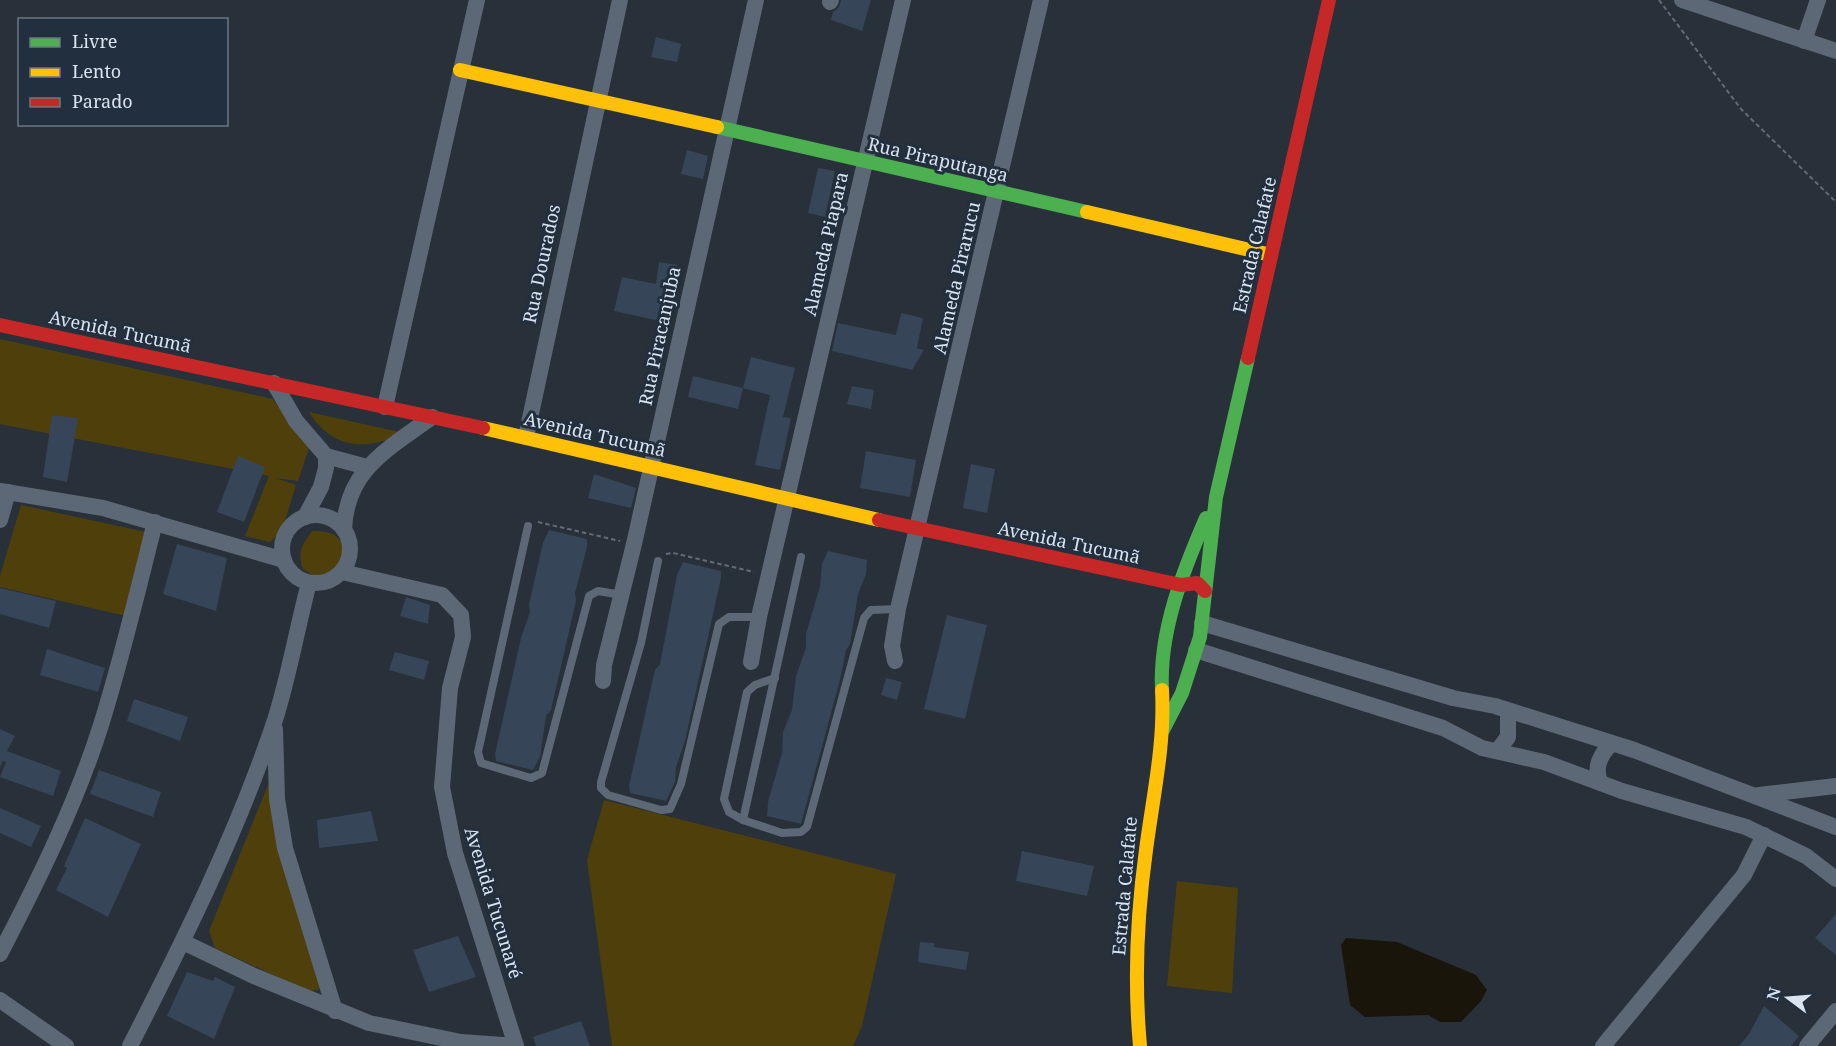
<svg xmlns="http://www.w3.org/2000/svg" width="1836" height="1046" font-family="'Noto Serif',serif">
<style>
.green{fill:#4f400b}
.water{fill:#19150a}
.building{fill:#364557}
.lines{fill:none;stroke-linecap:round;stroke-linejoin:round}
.path{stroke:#636c77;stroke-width:2;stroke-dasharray:4.5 3;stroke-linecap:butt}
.lane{stroke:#5d6877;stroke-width:8}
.street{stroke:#5d6877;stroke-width:16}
.fast{stroke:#4caf50;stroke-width:14}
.slow{stroke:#ffc107;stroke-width:14}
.jam{stroke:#c62828;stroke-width:14}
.labels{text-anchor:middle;stroke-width:6;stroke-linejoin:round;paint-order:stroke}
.street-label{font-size:18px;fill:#dae3ee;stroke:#222f3f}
</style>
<rect width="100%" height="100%" fill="#283039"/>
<g class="green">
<polygon points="0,339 273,399 309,448 298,481 275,478 296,485 282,531 270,542 245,536 269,476 0,424"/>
<path d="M309,412L404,433C366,451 333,450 309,412Z"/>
<polygon points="21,505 146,532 126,616 0,587 0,576"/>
<path d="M312,531C329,531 337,533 346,548L344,562L335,577H316L303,569C297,552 302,545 312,531Z"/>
<polygon points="272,775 324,982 318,990 308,991 215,948 209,931"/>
<polygon points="604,800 896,874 862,1026 853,1046 612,1046 587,860"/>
<polygon points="1177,881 1238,888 1232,993 1167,986"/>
</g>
<polygon class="water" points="1346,938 1397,942 1476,975 1487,990 1481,1001 1461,1022 1440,1022 1428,1015 1365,1017 1350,1005 1341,945"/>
<g class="building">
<polygon points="841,0 871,0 862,31 831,20 833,12 839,7"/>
<polygon points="656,37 681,44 677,62 651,57"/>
<polygon points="687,150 708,156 703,179 681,174"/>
<polygon points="818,168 835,171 825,217 808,213"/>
<polygon points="659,262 677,265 669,323 614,311 622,277 656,284"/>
<polygon points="901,313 923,318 917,348 924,350 912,370 832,351 838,323 896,335"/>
<polygon points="751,357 795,368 783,417 791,418 780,470 755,465 770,395 743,388"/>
<polygon points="693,376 743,388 738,409 688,397"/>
<polygon points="852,386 874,390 871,409 847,404"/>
<polygon points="52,415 78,418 67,482 43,477"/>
<polygon points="866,451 916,460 910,497 860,488"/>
<polygon points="238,456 265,467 244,522 217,512"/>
<polygon points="971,464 995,469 987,513 963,508"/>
<polygon points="594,474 636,488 631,508 588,498"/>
<polygon points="549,530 587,539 587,547 575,593 576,601 551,710 546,716 540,757 533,770 496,761 495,754 521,638 530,612 529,604 543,543"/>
<polygon points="177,544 227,558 216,611 163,594"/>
<polygon points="828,551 867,560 866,574 858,594 850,644 846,650 840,680 801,824 767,816 768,802 782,753 783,732 792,710 796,676 806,648 806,634 820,586 822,564"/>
<polygon points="683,562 721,571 721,578 685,741 676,767 675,782 666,801 630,793 629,786 655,670 660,664 677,575"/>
<polygon points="0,588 56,601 49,628 0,614"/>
<polygon points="406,597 430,605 428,624 400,616"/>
<polygon points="947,615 987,625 965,719 924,709"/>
<polygon points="47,649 105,668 98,692 40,675"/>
<polygon points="395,652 429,661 424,680 389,670"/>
<polygon points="886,678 902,682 897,700 881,695"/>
<polygon points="134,699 188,717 180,741 127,721"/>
<polygon points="0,729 15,736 7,751 61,771 53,796 0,777 6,762 3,761 0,767"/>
<polygon points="99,770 161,792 153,817 90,794"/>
<polygon points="0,808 41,826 31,847 0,833"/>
<polygon points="371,811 378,841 319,848 317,820"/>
<polygon points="85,818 141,844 108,917 56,890 67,868 64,866"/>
<polygon points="1022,851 1094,866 1087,896 1016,881"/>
<polygon points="1836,914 1836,955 1815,938"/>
<polygon points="458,936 476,977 429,992 413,950"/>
<polygon points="920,942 934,943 934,947 969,952 966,970 918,962"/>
<polygon points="187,972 213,981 215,977 235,987 214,1039 167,1016"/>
<polygon points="1764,1006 1799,1036 1791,1046 1739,1046 1749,1034"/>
<polygon points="581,1021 590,1046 536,1046 533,1037"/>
</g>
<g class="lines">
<g class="path">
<polyline points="1659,0 1741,109 1836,202"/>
<polyline points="538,522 620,541"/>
<polyline points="666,554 673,553 754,572"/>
</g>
<g class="lane">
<polyline points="528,526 478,752 481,763 531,778 542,773 589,596 598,591 622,595"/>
<polyline points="801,557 743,820 782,833 801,832 807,827 864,618 871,610 898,609"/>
<polyline points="658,561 641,643 601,782 601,788 608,795 661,810 670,809 681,784 719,624 729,617 759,617"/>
<polyline points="743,820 729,812 724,799 747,692 755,685 775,678"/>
</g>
<g class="street">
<polyline points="1682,0 1836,51"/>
<polyline points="830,2 831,0"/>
<polyline points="1804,41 1818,0"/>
<polyline points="274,383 296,421 326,456 326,468 321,487 305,517"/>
<polyline points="385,407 477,0"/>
<polyline points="526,437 620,0"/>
<polyline points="326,456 367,467"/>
<polyline points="0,491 103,508 284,560"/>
<circle cx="316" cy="549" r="34"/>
<polyline points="0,520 8,492"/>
<path d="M344,530C346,470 388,449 432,417"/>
<polyline points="342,572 442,595 461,615 463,637 450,688 442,787 455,853 516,1046"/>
<polyline points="1202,623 1453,698 1495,706 1634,750 1836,827"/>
<polyline points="1196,650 1443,728 1482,748 1544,762 1622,791 1746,827 1806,856 1836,879"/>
<polyline points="895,661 892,646 898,609 1041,0"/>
<polyline points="751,662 759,617 903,0"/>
<polyline points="603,681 604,665 634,544 756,0"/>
<polyline points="275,729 277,799 285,848 335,1011"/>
<polyline points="1498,750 1508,737 1508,712"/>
<path d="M1601,783C1593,768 1600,755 1611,744"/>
<polyline points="1759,795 1836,786"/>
<polyline points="183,942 254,976 369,1023 461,1042 516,1046"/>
<path d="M0,954C38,881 76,804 101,725C122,658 138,590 155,522"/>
<polyline points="0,1000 66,1046"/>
<path d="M130,1046C184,940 237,834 275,720C289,676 297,628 309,583"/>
<polyline points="1603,1046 1744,875 1764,835"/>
<polyline points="1807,1046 1836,1011"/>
</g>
<g class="fast">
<polyline points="717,127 1087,212"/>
<path d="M1162,690C1159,631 1183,571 1206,518"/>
<polyline points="1163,730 1182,693 1200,637 1216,497 1248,358"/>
</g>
<g class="slow">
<polyline points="460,70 717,127"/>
<polyline points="1087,212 1271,255"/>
<polyline points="483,428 879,520"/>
<path d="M1140,1046C1134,980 1137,915 1146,850C1153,796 1165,744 1162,690"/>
</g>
<g class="jam">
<polyline points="0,325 483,428"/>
<polyline points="1248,358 1329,0"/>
<polyline points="879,520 1181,585 1197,583 1205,591"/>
</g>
</g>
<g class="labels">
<g class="street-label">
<text transform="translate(938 160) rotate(13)" y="6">Rua Piraputanga</text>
<text transform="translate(826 244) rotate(-77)" y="6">Alameda Piapara</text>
<text transform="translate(1255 245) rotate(-77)" y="6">Estrada Calafate</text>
<text transform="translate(542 264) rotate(-78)" y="6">Rua Dourados</text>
<text transform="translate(957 278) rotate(-77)" y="6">Alameda Pirarucu</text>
<text transform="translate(120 332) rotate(12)" y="6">Avenida Tucumã</text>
<text transform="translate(660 336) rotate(-78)" y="6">Rua Piracanjuba</text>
<text transform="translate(595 435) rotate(13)" y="6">Avenida Tucumã</text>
<text transform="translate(1069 543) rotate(12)" y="6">Avenida Tucumã</text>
<text transform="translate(1125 886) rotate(-85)" y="6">Estrada Calafate</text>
<text transform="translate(493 903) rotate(73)" y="6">Avenida Tucunaré</text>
</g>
</g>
<rect x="18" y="18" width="210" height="108" fill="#222f3f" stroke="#6c7785" stroke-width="1.5"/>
<rect x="30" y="38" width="30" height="9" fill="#4caf50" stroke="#6c7785" stroke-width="1.5"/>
<text x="72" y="48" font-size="18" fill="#dae3ee">Livre</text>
<rect x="30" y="68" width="30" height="9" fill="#ffc107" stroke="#6c7785" stroke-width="1.5"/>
<text x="72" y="78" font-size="18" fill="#dae3ee">Lento</text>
<rect x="30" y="98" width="30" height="9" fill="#c62828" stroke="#6c7785" stroke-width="1.5"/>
<text x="72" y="108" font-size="18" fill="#dae3ee">Parado</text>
<g transform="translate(1788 998) rotate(286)" stroke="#222f3f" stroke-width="4.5" paint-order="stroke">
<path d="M0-4.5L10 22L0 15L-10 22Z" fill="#dae3ee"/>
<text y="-9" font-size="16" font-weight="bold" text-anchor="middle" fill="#dae3ee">N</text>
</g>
</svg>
